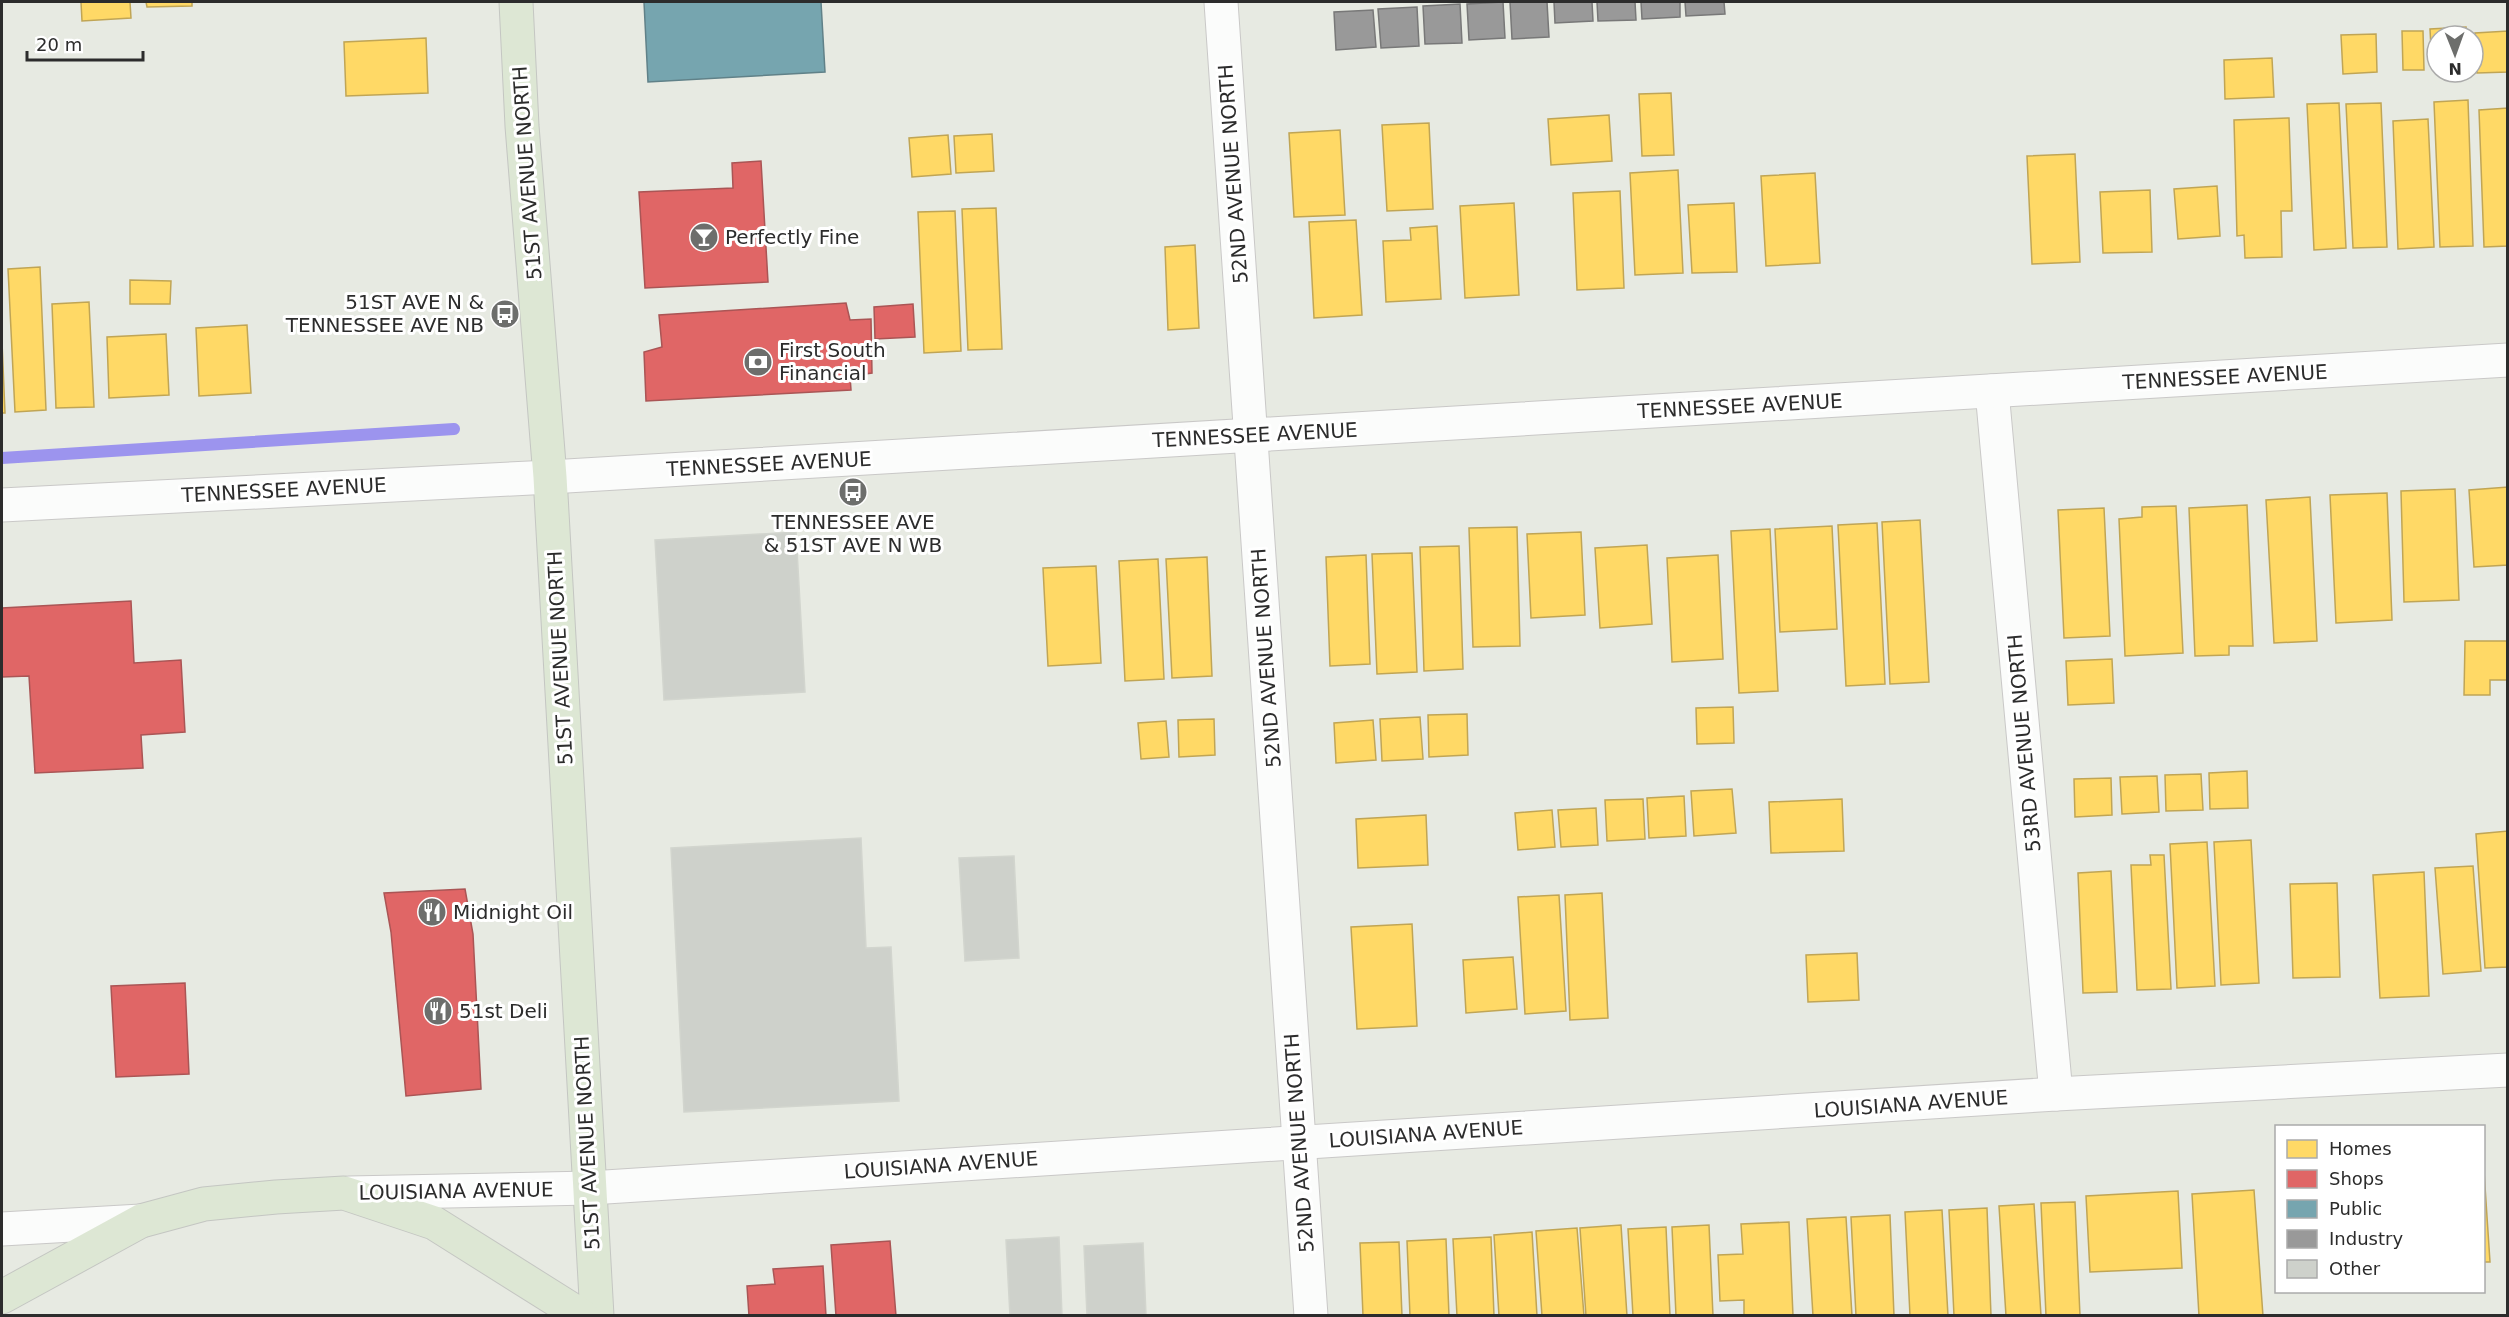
<svg xmlns="http://www.w3.org/2000/svg" width="2509" height="1317" font-family="'DejaVu Sans',sans-serif">
<style>
.homes{fill:#ffd966;stroke:#c0a555;stroke-width:1.5}
.shops{fill:#e06666;stroke:#a55;stroke-width:1.5}
.public{fill:#76a5af;stroke:#608188;stroke-width:1.5}
.industry{fill:#999;stroke:#787878;stroke-width:1.5}
.lines{fill:none;stroke-linecap:round;stroke-linejoin:round}
.stream{stroke:#9c94ee;stroke-width:12}
.building{fill:#ced1cb;stroke:#d2d5ce;stroke-width:1.5}
.minor-casing{stroke:#c9c8c7;stroke-width:35}
.major-casing{stroke:#c4c6c2;stroke-width:35}
.minor{stroke:#fbfcfb;stroke-width:33}
.major{stroke:#dde7d4;stroke-width:33}
.labels{text-anchor:middle;stroke-width:6;stroke-linejoin:round;paint-order:stroke}
.street-label{font-size:20px;fill:#2c2c2c;stroke:#fff}
.poi-label{font-size:20px;fill:#2c2c2c;stroke:#fff;text-anchor:start}
</style>
<rect width="100%" height="100%" fill="#e7eae2"/>
<g class="homes">
<polygon points="81,2 130,2 131,18 82,21"/>
<polygon points="146,2 192,2 192,6 147,7"/>
<polygon points="2466,27 2467,36 2437,36 2437,68 2432,68 2430,29"/>
<polygon points="2402,31 2423,31 2424,70 2403,70"/>
<polygon points="2508,31 2508,72 2477,73 2475,33"/>
<polygon points="2376,34 2377,72 2343,74 2341,35"/>
<polygon points="426,38 428,93 346,96 344,42"/>
<polygon points="2272,58 2274,97 2225,99 2224,60"/>
<polygon points="1671,93 1674,155 1642,156 1639,94"/>
<polygon points="2468,100 2473,246 2440,247 2434,102"/>
<polygon points="2339,103 2346,248 2314,250 2307,104"/>
<polygon points="2381,103 2387,247 2353,248 2346,104"/>
<polygon points="2508,108 2508,246 2484,247 2479,110"/>
<polygon points="1609,115 1612,161 1551,165 1548,119"/>
<polygon points="2289,118 2292,211 2281,211 2282,257 2245,258 2244,235 2237,236 2234,120"/>
<polygon points="2428,119 2434,247 2398,249 2393,121"/>
<polygon points="1429,123 1433,209 1387,211 1382,125"/>
<polygon points="1340,130 1345,215 1294,217 1289,133"/>
<polygon points="992,134 994,171 956,173 954,136"/>
<polygon points="948,135 951,174 912,177 909,138"/>
<polygon points="2075,154 2080,262 2032,264 2027,156"/>
<polygon points="1678,170 1683,273 1635,275 1630,173"/>
<polygon points="1815,173 1820,263 1766,266 1761,176"/>
<polygon points="2217,186 2220,236 2178,239 2174,189"/>
<polygon points="2150,190 2152,252 2103,253 2100,192"/>
<polygon points="1620,191 1624,288 1577,290 1573,193"/>
<polygon points="1514,203 1519,295 1465,298 1460,206"/>
<polygon points="1734,203 1737,272 1692,273 1688,205"/>
<polygon points="996,208 1002,349 968,350 962,209"/>
<polygon points="955,211 961,351 924,353 918,212"/>
<polygon points="1356,220 1362,315 1314,318 1309,222"/>
<polygon points="1437,226 1441,299 1386,302 1383,241 1411,240 1410,228"/>
<polygon points="1195,245 1199,328 1168,330 1165,247"/>
<polygon points="40,267 46,410 15,412 8,269"/>
<polygon points="130,280 171,281 170,304 130,304"/>
<polygon points="89,302 94,407 56,408 52,304"/>
<polygon points="247,325 251,393 199,396 196,328"/>
<polygon points="166,334 169,395 109,398 107,337"/>
<polygon points="2,342 5,413 2,413"/>
<polygon points="2508,487 2508,565 2474,567 2469,490"/>
<polygon points="2455,489 2459,600 2404,602 2401,491"/>
<polygon points="2387,493 2392,620 2336,623 2330,495"/>
<polygon points="2310,497 2317,641 2274,643 2266,500"/>
<polygon points="2247,505 2253,646 2229,646 2229,655 2195,656 2189,508"/>
<polygon points="2176,506 2183,653 2125,656 2119,519 2142,517 2142,507"/>
<polygon points="2104,508 2110,636 2064,638 2058,510"/>
<polygon points="1920,520 1929,682 1890,684 1882,522"/>
<polygon points="1877,523 1885,684 1846,686 1838,525"/>
<polygon points="1832,526 1837,629 1780,632 1775,529"/>
<polygon points="1517,527 1520,646 1473,647 1469,528"/>
<polygon points="1770,529 1778,691 1739,693 1731,531"/>
<polygon points="1581,532 1585,615 1531,618 1527,534"/>
<polygon points="1647,545 1652,624 1600,628 1595,548"/>
<polygon points="1459,546 1463,669 1424,671 1420,547"/>
<polygon points="1412,553 1417,672 1377,674 1372,554"/>
<polygon points="1366,555 1370,664 1330,666 1326,557"/>
<polygon points="1718,555 1723,659 1672,662 1667,558"/>
<polygon points="1207,557 1212,676 1172,678 1166,559"/>
<polygon points="1158,559 1164,679 1125,681 1119,561"/>
<polygon points="1096,566 1101,663 1048,666 1043,568"/>
<polygon points="2465,641 2508,641 2508,680 2490,680 2490,695 2464,695"/>
<polygon points="2112,659 2114,703 2068,705 2066,661"/>
<polygon points="1733,707 1734,743 1697,744 1696,708"/>
<polygon points="1467,714 1468,755 1429,757 1428,715"/>
<polygon points="1420,717 1423,759 1382,761 1380,719"/>
<polygon points="1214,719 1215,755 1179,757 1178,720"/>
<polygon points="1373,720 1376,760 1336,763 1334,723"/>
<polygon points="1166,721 1169,757 1141,759 1138,723"/>
<polygon points="2247,771 2248,808 2210,809 2209,773"/>
<polygon points="2201,774 2203,810 2166,811 2165,775"/>
<polygon points="2157,776 2159,812 2122,814 2120,777"/>
<polygon points="2111,778 2112,815 2075,817 2074,779"/>
<polygon points="1732,789 1736,833 1694,836 1691,791"/>
<polygon points="1684,796 1686,836 1649,838 1647,798"/>
<polygon points="1643,799 1645,839 1607,841 1605,800"/>
<polygon points="1842,799 1844,851 1771,853 1769,802"/>
<polygon points="1596,808 1598,845 1561,847 1558,810"/>
<polygon points="1552,810 1555,847 1518,850 1515,813"/>
<polygon points="1426,815 1428,865 1358,868 1356,819"/>
<polygon points="2508,831 2508,967 2485,968 2476,834"/>
<polygon points="2251,840 2259,983 2221,985 2214,842"/>
<polygon points="2207,842 2215,986 2177,988 2170,844"/>
<polygon points="2150,855 2164,855 2171,989 2137,990 2131,865 2151,865"/>
<polygon points="2473,866 2481,971 2443,974 2435,868"/>
<polygon points="2111,871 2117,992 2083,993 2078,873"/>
<polygon points="2424,872 2429,996 2380,998 2373,875"/>
<polygon points="2337,883 2340,977 2293,978 2290,884"/>
<polygon points="1602,893 1608,1018 1570,1020 1565,895"/>
<polygon points="1559,895 1566,1011 1525,1014 1518,897"/>
<polygon points="1412,924 1417,1026 1357,1029 1351,927"/>
<polygon points="1857,953 1859,1000 1808,1002 1806,955"/>
<polygon points="1513,957 1517,1009 1466,1013 1463,960"/>
<polygon points="2484,1171 2490,1262 2484,1262"/>
<polygon points="2254,1190 2263,1316 2199,1316 2192,1194"/>
<polygon points="2178,1191 2182,1268 2090,1272 2086,1196"/>
<polygon points="2075,1202 2080,1316 2046,1316 2041,1203"/>
<polygon points="2034,1204 2041,1316 2006,1316 1999,1206"/>
<polygon points="1987,1208 1991,1316 1954,1316 1949,1210"/>
<polygon points="1942,1210 1948,1316 1910,1316 1905,1212"/>
<polygon points="1890,1215 1894,1316 1856,1316 1851,1217"/>
<polygon points="1846,1217 1852,1316 1813,1316 1807,1219"/>
<polygon points="1789,1222 1793,1316 1744,1316 1744,1300 1720,1301 1718,1255 1743,1254 1741,1224"/>
<polygon points="1621,1225 1627,1316 1586,1316 1580,1228"/>
<polygon points="1709,1225 1713,1316 1676,1316 1672,1227"/>
<polygon points="1666,1227 1670,1316 1633,1316 1628,1229"/>
<polygon points="1577,1228 1584,1316 1542,1316 1536,1231"/>
<polygon points="1532,1232 1537,1316 1499,1316 1494,1235"/>
<polygon points="1491,1237 1494,1316 1457,1316 1453,1239"/>
<polygon points="1446,1239 1449,1316 1410,1316 1407,1241"/>
<polygon points="1399,1242 1402,1316 1363,1316 1360,1243"/>
</g>
<g class="shops">
<polygon points="761,161 768,282 645,288 639,192 733,188 732,163"/>
<polygon points="846,303 850,320 871,319 872,373 850,376 851,390 646,401 644,352 662,347 659,315"/>
<polygon points="913,304 915,337 875,339 874,307"/>
<polygon points="131,601 134,663 181,660 185,732 141,735 143,768 35,773 29,676 2,677 2,608"/>
<polygon points="465,889 473,934 481,1089 406,1096 391,932 384,893"/>
<polygon points="185,983 189,1074 116,1077 111,986"/>
<polygon points="890,1241 896,1316 836,1316 831,1245"/>
<polygon points="823,1266 826,1316 749,1316 747,1286 775,1284 773,1269"/>
</g>
<polygon class="public" points="644,2 821,2 825,72 648,82"/>
<g class="industry">
<polygon points="1503,2 1505,38 1469,40 1467,4"/>
<polygon points="1510,2 1547,2 1549,37 1512,39"/>
<polygon points="1554,2 1592,2 1593,21 1555,23"/>
<polygon points="1597,2 1635,2 1636,20 1598,21"/>
<polygon points="1641,2 1680,2 1680,17 1642,19"/>
<polygon points="1685,2 1724,2 1725,14 1686,16"/>
<polygon points="1460,4 1462,43 1425,44 1423,6"/>
<polygon points="1417,7 1419,46 1381,48 1378,9"/>
<polygon points="1373,10 1376,47 1336,50 1334,12"/>
</g>
<g class="lines">
<polyline class="stream" points="2,458 454,429"/>
</g>
<g class="building">
<polygon points="796,532 805,692 664,700 655,540"/>
<polygon points="861,838 866,948 891,947 899,1101 684,1112 671,848"/>
<polygon points="1014,856 1019,958 965,961 959,858"/>
<polygon points="1059,1237 1062,1316 1010,1316 1006,1240"/>
<polygon points="1143,1243 1146,1316 1087,1316 1084,1246"/>
</g>
<g class="lines">
<g class="minor-casing">
<g id="minor">
<polyline points="1221,2 1311,1316"/>
<polyline points="1992,391 2056,1094"/>
<polyline points="2,505 550,477 2508,360"/>
<polyline points="349,1193 590,1188 2056,1094 2508,1070"/>
<polyline points="2,1229 141,1221"/>
</g>
</g>
<g class="major-casing">
<g id="major">
<polyline points="516,2 522,126 550,477 597,1316"/>
<polyline points="2,1297 141,1221 204,1204 276,1197 344,1193 434,1223 582,1316"/>
</g>
</g>
<use href="#minor" class="minor"/>
<use href="#major" class="major"/>
</g>
<defs>
<g id="bar-disc" transform="scale(1.5)"><circle r="9.5" fill="#6d6e6c" stroke="#fff"/><path d="M-6-5H6L.8 .8V4.5H3.5V6h-7V4.5H-.8V.8Z" fill="#fff"/></g>
<g id="bus-disc" transform="scale(1.5)"><circle r="9.5" fill="#6d6e6c" stroke="#fff"/><path d="M-5-6H5V4H4V6H2V4H-2V6H-4V4H-5ZM-3.5-4V0h7V-4ZM-3.5 1.2v1.5H-2V1.2ZM2 1.2v1.5H3.5V1.2Z" fill="#fff"/></g>
<g id="bank-disc" transform="scale(1.5)"><circle r="9.5" fill="#6d6e6c" stroke="#fff"/><path d="M-6-4H6V4H-6ZM0-2.3a2.3 2.3 0 1 0 0 4.6a2.3 2.3 0 1 0 0-4.6Z" fill="#fff"/></g>
<g id="restaurant-disc" transform="scale(1.5)"><circle r="9.5" fill="#6d6e6c" stroke="#fff"/><path d="M-5-6h1v4h1v-4h1v4h1v-4h1v5L-1.5 .5V6h-2V.5L-5-1ZM5-6V6H3V1.5H1.5Q1.5-4 5-6Z" fill="#fff"/></g>
</defs>
<g fill-rule="evenodd">
<use href="#bar-disc" x="704" y="237"/>
<use href="#bus-disc" x="505" y="314"/>
<use href="#bank-disc" x="758" y="362"/>
<use href="#bus-disc" x="853" y="492"/>
<use href="#restaurant-disc" x="432" y="912"/>
<use href="#restaurant-disc" x="438" y="1011"/>
</g>
<g class="labels">
<g class="street-label">
<text transform="translate(527 173) rotate(-94)" y="7">51ST AVENUE NORTH</text>
<text transform="translate(1233 174) rotate(-94)" y="7">52ND AVENUE NORTH</text>
<text transform="translate(2225 377) rotate(-3)" y="7">TENNESSEE AVENUE</text>
<text transform="translate(1740 406) rotate(-3)" y="7">TENNESSEE AVENUE</text>
<text transform="translate(1255 435) rotate(-3)" y="7">TENNESSEE AVENUE</text>
<text transform="translate(769 464) rotate(-3)" y="7">TENNESSEE AVENUE</text>
<text transform="translate(284 490) rotate(-3)" y="7">TENNESSEE AVENUE</text>
<text transform="translate(560 658) rotate(-93)" y="7">51ST AVENUE NORTH</text>
<text transform="translate(1266 658) rotate(-94)" y="7">52ND AVENUE NORTH</text>
<text transform="translate(2024 743) rotate(-95)" y="7">53RD AVENUE NORTH</text>
<text transform="translate(1911 1104) rotate(-4)" y="7">LOUISIANA AVENUE</text>
<text transform="translate(1426 1134) rotate(-4)" y="7">LOUISIANA AVENUE</text>
<text transform="translate(587 1143) rotate(-93)" y="7">51ST AVENUE NORTH</text>
<text transform="translate(1299 1143) rotate(-94)" y="7">52ND AVENUE NORTH</text>
<text transform="translate(941 1165) rotate(-4)" y="7">LOUISIANA AVENUE</text>
<text transform="translate(456 1191) rotate(-1)" y="7">LOUISIANA AVENUE</text>
</g>
<g class="poi-label">
<text x="725" y="244">Perfectly Fine</text>
<text x="484" y="309" text-anchor="end">51ST AVE N &amp;<tspan x="484" dy="23">TENNESSEE AVE NB</tspan></text>
<text x="779" y="357">First South<tspan x="779" dy="23">Financial</tspan></text>
<text x="853" y="529" text-anchor="middle">TENNESSEE AVE<tspan x="853" dy="23">&amp; 51ST AVE N WB</tspan></text>
<text x="453" y="919">Midnight Oil</text>
<text x="459" y="1018">51st Deli</text>
</g>
</g>
<rect width="2509" height="1317" fill="none" stroke="#2c2c2c" stroke-width="6"/>
<rect x="2275" y="1125" width="210" height="168" fill="#ffffff" stroke="#ababab" stroke-width="1.5"/>
<rect x="2287" y="1140" width="30" height="18" fill="#ffd966" stroke="#ababab" stroke-width="1.5"/>
<text x="2329" y="1155" font-size="18" fill="#2c2c2c">Homes</text>
<rect x="2287" y="1170" width="30" height="18" fill="#e06666" stroke="#ababab" stroke-width="1.5"/>
<text x="2329" y="1185" font-size="18" fill="#2c2c2c">Shops</text>
<rect x="2287" y="1200" width="30" height="18" fill="#76a5af" stroke="#ababab" stroke-width="1.5"/>
<text x="2329" y="1215" font-size="18" fill="#2c2c2c">Public</text>
<rect x="2287" y="1230" width="30" height="18" fill="#999999" stroke="#ababab" stroke-width="1.5"/>
<text x="2329" y="1245" font-size="18" fill="#2c2c2c">Industry</text>
<rect x="2287" y="1260" width="30" height="18" fill="#ced1cb" stroke="#ababab" stroke-width="1.5"/>
<text x="2329" y="1275" font-size="18" fill="#2c2c2c">Other</text>
<g transform="translate(2455 54) rotate(179)"><circle r="28" fill="#ffffff" stroke="#ababab" stroke-width="1.5"/>
<path d="M0-4.5L10 22L0 15L-10 22Z" fill="#6d6e6c"/>
<text y="-9" font-size="16" font-weight="bold" text-anchor="middle" fill="#2c2c2c">N</text>
</g>
<path d="M27 51v9h116v-9" fill="none" stroke="#2c2c2c" stroke-width="3"/>
<text x="36" y="51" font-size="18" fill="#2c2c2c" stroke="#ffffff" stroke-width="4.5" paint-order="stroke">20 m</text>
</svg>
